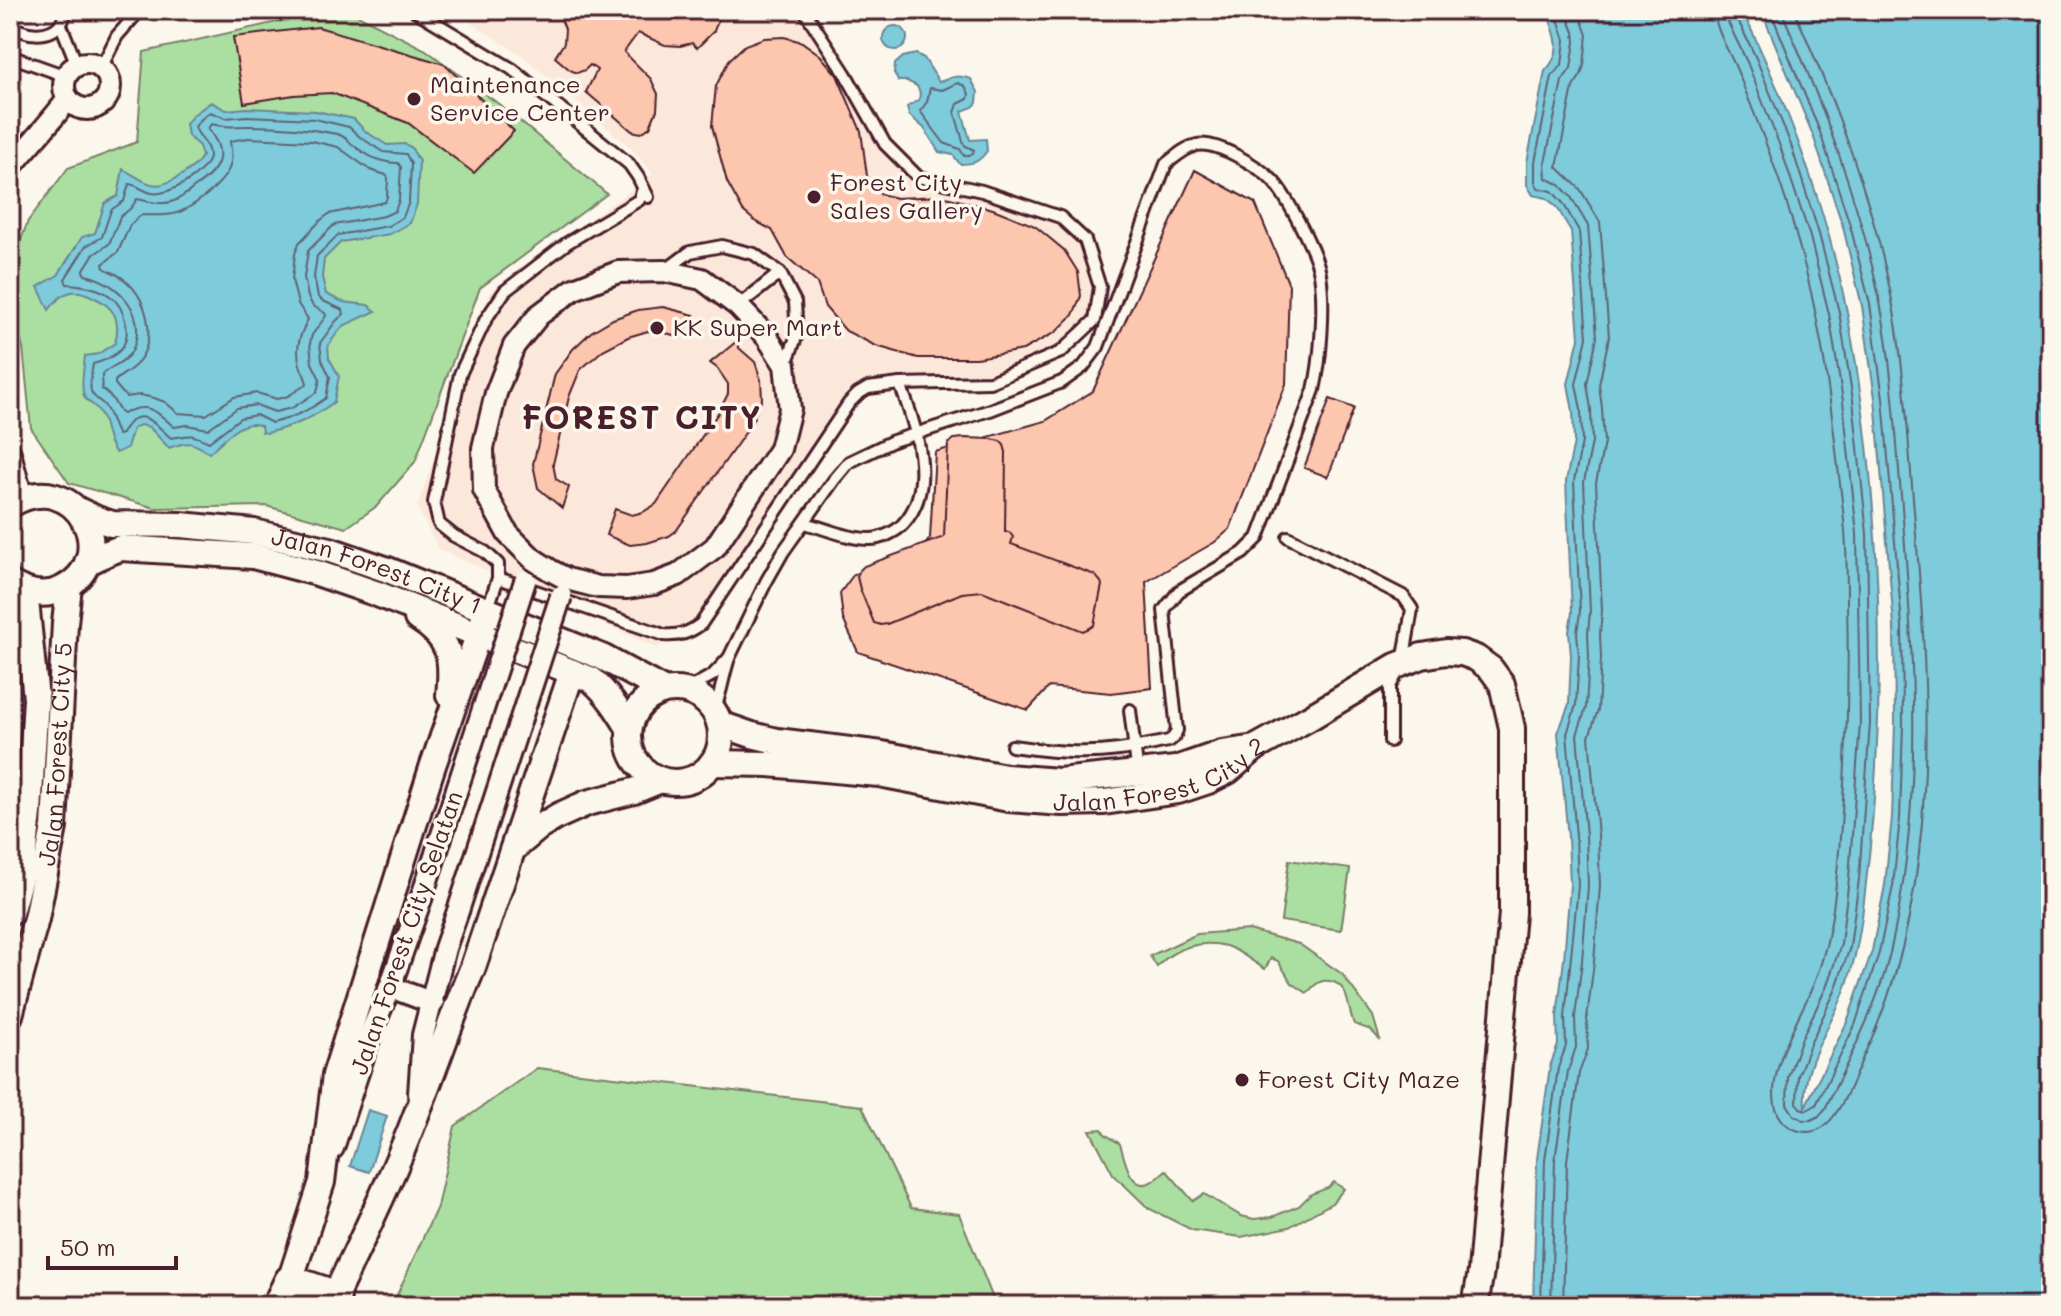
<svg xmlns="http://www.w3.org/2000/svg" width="2061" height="1316" font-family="Mali,sans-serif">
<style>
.built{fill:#fce8da}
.green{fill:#abdfa1;stroke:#7a7f66;stroke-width:2}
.water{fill:#7ecbdc;stroke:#698695;stroke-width:2}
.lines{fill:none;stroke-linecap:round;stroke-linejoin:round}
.shore{stroke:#5f6472;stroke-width:2}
.building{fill:#fdc6af;stroke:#4a1f2b;stroke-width:2}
.service-casing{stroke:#4a1f2b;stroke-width:16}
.minor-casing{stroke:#4a1f2b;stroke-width:26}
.tertiary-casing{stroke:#4a1f2b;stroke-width:30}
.primary-casing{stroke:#4a1f2b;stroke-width:36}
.service{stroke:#fbf7ec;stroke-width:10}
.minor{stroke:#fbf7ec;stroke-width:20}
.tertiary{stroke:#fbf7ec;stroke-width:24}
.primary{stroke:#fbf7ec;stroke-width:30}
.minor-bridge-casing{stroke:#4a1f2b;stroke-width:26;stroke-linecap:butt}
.minor-bridge{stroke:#fbf7ec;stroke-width:20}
.poi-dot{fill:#4a1f2b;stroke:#fbf7ec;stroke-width:3}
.labels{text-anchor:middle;stroke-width:7;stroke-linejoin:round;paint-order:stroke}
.poi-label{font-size:24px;fill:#4a1f2b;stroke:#fbf7ec;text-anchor:start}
.street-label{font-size:24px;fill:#4a1f2b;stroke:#fbf7ec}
.district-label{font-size:32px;font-weight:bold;letter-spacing:2px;fill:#4a1f2b;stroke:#fbf7ec}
</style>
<rect width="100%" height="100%" fill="#fbf7ec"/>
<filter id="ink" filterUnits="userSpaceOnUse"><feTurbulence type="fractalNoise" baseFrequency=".0125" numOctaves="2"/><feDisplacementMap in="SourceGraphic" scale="16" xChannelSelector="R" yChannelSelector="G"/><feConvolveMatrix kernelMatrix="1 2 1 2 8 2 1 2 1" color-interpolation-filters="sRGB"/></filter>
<g filter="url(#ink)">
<polygon class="built" points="451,10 801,10 879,145 913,181 977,194 1055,221 1082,245 1096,288 1088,318 1058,347 988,378 896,379 866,385 854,391 841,406 698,621 657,648 438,549 417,507 491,291 653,174 632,149 521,55"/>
<g class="green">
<polygon points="330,10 348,10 426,50 504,108 607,194 480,288 415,462 377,506 346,528 266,506 155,508 69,483 31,428 23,348 10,308 10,270 28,221 68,168 137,142 144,52"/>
<polygon points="1289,860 1350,869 1341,930 1281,921"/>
<path d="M1249,930L1299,944L1342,974L1373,1016L1380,1040L1371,1030L1354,1024C1347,1009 1350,983 1329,981C1319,979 1314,986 1307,993L1292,983L1278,961L1271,958L1265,969C1253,962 1239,950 1226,946C1201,940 1174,947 1157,967L1150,956L1197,934Z"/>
<polygon points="537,1068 862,1106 911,1208 959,1214 996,1306 392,1306 437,1207 455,1126"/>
<path d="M1102,1129L1105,1134L1120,1144C1124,1155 1129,1191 1149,1183C1155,1180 1161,1174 1166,1170L1193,1201L1204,1194L1241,1216L1254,1219L1272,1217L1299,1206L1311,1194L1328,1188L1334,1182L1344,1189L1332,1203L1289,1227L1241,1237L1192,1230L1148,1208L1113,1174L1090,1130Z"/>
</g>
<g class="water">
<path d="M1546,10H1742C1787,104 1827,210 1847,312C1882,496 1888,697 1866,883C1862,922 1857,959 1843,995C1827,1034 1802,1064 1805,1107L1847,1022L1872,951L1885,885L1892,817L1895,723L1894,626L1875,398L1862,306L1843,227L1813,135L1761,10H2051V1306H1533L1537,1159L1550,1066L1558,1045L1557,1016L1564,959L1570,885L1568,837L1558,733L1569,704L1571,656L1569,632L1572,612L1566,481L1574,442L1573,411L1568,384L1579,338L1571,231L1558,209L1547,198L1533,195L1527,185V162L1545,71C1565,51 1555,33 1546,10Z"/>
<circle cx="895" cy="38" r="12"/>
<path d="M916,54L924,58L939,82C952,77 958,74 971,79L978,92L977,103L973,107L962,111L970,140L986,139L987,151C979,162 974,164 960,164L953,155L939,152L924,128L909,115L907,107L919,100L920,93L917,86L907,81H898L894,73L895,64L903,57Z"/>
<path d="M211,102L226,110L246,108L316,111L354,119L365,131L387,145L404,144L411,147L419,161L417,204L410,223L390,234L341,242L324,259L322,277L326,294L343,302L368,305L376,311L343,326L328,345L329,358L339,376L334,402C310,420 296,425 267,433L262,432L261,426C242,417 223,441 209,453C192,441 188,441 169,448L149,427L140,425L133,429L127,448L116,453C105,441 108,423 98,410C94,404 87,403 84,396C80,385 84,368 85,356L98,354L115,343C121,320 115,307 93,297C86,293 76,290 68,293C60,295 54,303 49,310L38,287L58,275L82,237L95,233L105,203L118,196L123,169C150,184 155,193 183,174C191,168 198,165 202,156L199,146L188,136L186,124L193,115Z"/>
<polygon points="368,1110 387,1116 369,1172 350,1166"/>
</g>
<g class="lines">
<g class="shore">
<path d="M1714,10C1716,33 1731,54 1739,75C1761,130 1783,185 1798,242C1818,310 1828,380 1836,450C1839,477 1843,505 1845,532C1847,556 1847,579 1847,603C1849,678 1847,752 1841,826C1836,886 1834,944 1807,999C1794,1027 1758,1090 1782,1120C1789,1129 1802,1134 1814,1131C1838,1126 1854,1077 1864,1055C1943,894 1929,685 1914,511C1908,440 1905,369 1892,300C1873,200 1835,102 1794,10"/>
<path d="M1726,10L1727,20L1747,62L1781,149L1810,237L1829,314L1843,401L1857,534L1860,723L1849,878L1841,944L1826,988L1801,1040L1788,1077L1787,1104L1794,1115L1803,1120H1811L1819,1116L1825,1109C1849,1058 1877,1008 1890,953C1924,807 1914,655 1902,507C1896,439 1893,369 1880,302C1860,201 1822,103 1781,10"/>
<polyline points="1736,10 1736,16 1756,58 1791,145 1819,234 1839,312 1853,400 1867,534 1870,723 1859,879 1850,947 1835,991 1810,1044 1798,1076 1797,1103 1800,1108 1807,1110 1816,1105 1855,1025 1879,953 1893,886 1900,818 1903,724 1902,626 1883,398 1870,304 1850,225 1820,132 1770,10"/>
<polygon points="958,83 965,86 969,94 968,99 958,104 955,113 964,145 974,150 973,154 964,156 960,149 944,143 920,111 927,102 930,88 942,90"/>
<path d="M210,112L226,118L247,116L315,119L349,127L360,137L383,152L406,154L411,164L409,202L403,217L388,226L338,235L317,256L314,277L318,297L323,301L343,310L344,314L336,321L320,343L322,360L330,377L326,398C309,411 293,418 272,423L256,415L240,418L209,442C191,434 191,434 171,438C154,423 138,402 122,434L118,435C112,426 111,414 104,405C100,400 93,398 91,391C89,383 92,371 93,364C102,362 115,356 121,349C133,334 124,306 110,296C98,287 82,285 67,284L65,279L86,246L102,237L111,210L124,201L129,184C138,185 143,191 152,193C168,197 211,171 209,154C208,142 198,137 195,127L199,121Z"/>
<path d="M211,124C226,128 233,126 248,126C278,126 308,128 337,134C345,136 346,139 352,144C366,156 380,163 398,163L401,167L399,200L395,211L384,216L334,225L308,251L304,277L308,297L313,306L325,313L326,316L312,335L310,343L312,363L320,379L317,392L292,408L275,412L256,405L237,408L208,429L187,425L174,427C157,411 147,401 123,414L120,412L112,398L102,389V374C110,367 126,362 132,351C149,314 119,282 85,275L83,271L93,255L109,244L120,217L131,208L137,199C149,201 160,206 174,201C181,198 189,192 195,187C219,171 229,154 208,129Z"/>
<path d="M248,138L312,141L338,147L370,170L386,175L388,178L387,197L385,202L329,214L321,220L299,243L295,254L292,280L298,304L308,319C300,335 295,347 300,365C302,372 306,377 307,384L288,396L277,399L257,393L234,397L206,415L178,413L165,402L154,398L140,395L126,397L115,384V381C122,374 133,370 139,361C157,337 147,299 126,281C120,275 111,272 104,268L103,264L118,252L130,225L141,215C152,215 162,216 173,214C191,210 224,184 230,166C233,158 231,149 230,141Z"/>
<polyline points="1541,1306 1545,1160 1558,1068 1566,1046 1565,1017 1578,886 1576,836 1567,734 1576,705 1579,656 1577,633 1580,612 1574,481 1582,442 1581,410 1576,384 1587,338 1579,231 1563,203 1552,191 1538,188 1535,182 1535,162 1552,76 1562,65 1565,40 1555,10"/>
<polyline points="1551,1306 1555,1160 1568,1071 1576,1047 1575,1017 1582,961 1588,886 1586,835 1577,735 1586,708 1589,657 1588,633 1590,611 1584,482 1592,442 1591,409 1587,384 1597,337 1588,226 1571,197 1559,184 1546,178 1545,163 1562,81 1571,68 1575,42 1574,32 1565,10"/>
<polyline points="1563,1306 1567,1161 1579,1073 1588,1049 1587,1018 1594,962 1600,886 1598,835 1589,737 1598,710 1601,658 1600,634 1602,610 1596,483 1604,443 1602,408 1599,385 1609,337 1600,222 1580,189 1557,167 1573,87 1581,75 1584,65 1587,35 1578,10"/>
</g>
</g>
<g class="building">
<polygon points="553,10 721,10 721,12 714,31 697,48 692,43 680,46 665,45 638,33 624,52 651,79 658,94 657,110 650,127 641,133 632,131 586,92 597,70 590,65 585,70 577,73 570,70 555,57 564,43 565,29 561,19"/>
<polygon points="318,27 444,64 514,131 474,173 408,123 332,93 294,95 244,103 233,37"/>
<polygon points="784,37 802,42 820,55 837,75 861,131 867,176 872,185 881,194 896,198 942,196 993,209 1035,226 1064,250 1078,272 1081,296 1073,315 1056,332 1023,350 977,358 918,358 876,346 846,331 825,307 817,283 787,257 772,230 755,221 743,211 727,182 712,126 716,86 729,60 745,45 764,38"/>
<polygon points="1195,170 1255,203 1289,285 1286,384 1230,529 1215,542 1146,582 1152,688 1111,693 1049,687 1028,710 858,652 843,619 840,593 854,574 920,552 930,538 935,452 1045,421 1093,391"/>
<polygon points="663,307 694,315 681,338 670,334 648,331 628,337 603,350 580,370 569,397 553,464 556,479 569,487 562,508 538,488 533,464 555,374 573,349 591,332 613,319 638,310"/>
<polygon points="737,341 739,348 755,362 761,380 762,399 750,426 676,531 669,536 647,543 630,545 606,535 615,509 632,515 643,512 656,504 718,413 728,394 728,384 717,368 710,363"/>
<polygon points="1330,399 1354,408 1328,477 1304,468"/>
<polygon points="964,438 992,439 1000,441 1004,445 1006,452 1005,532 1009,532 1013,537 1011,544 1095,575 1101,582 1102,585 1094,625 1090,628 1083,631 982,591 962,593 887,624 881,625 874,623 860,589 857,577 859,571 864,566 944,537 948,444 954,439"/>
</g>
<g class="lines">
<g class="service-casing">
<g id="service">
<polyline points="414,10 512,69 629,164 638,177 648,197"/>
<path d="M10,24C23,35 49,39 61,23C62,23 66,11 67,10"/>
<polyline points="61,25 77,65"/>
<polyline points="10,56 66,76"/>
<polyline points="101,68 117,36 140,10"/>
<polyline points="666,270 690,252 722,246 754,254 780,273 795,302 797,335 786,364"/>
<polyline points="738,306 780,273"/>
<path d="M804,523C825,528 848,539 870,539C881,539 896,532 903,524C938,487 915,425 900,384"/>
<polyline points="1288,537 1403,596 1412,609 1403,663 1390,686 1390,741"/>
<path d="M498,578L664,635C680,636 689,633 701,624L849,403L858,394L868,388L900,384L990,382L1061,352L1095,320L1100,287L1085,240L1060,217L982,191L918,177L885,144L845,73L804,10"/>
<polyline points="488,608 498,578 498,564 485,552 454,536 439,524 434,502 460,374 486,319 505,291 567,243 639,200 643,189"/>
<path d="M729,658L766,582L783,552L834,480L849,462L893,441L990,410L1062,382L1083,367L1098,347L1166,164C1175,157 1186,147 1197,145C1217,141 1260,167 1273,181C1287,196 1317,254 1320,274C1325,304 1321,360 1314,390L1258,538L1243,553L1179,591L1164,610L1177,730L1174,737L1169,741C1153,744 1136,748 1119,750C1083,755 1048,751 1012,746"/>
<path d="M686,690L713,675L729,658C723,676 721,694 714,711"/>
<polyline points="1130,710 1138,775"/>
</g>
</g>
<g class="minor-casing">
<g id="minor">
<circle cx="87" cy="86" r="23"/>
<path d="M10,168C29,145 50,123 68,99"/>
<polygon points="664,271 702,279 738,306 767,337 785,365 790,409 780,449 715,547 678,575 654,584 627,588 598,587 567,579 550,570 533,559 508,534 484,490 483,448 496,393 514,346 539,315 574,289 618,272"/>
<polyline points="10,453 22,498"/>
<polyline points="390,987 433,1003"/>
<polyline points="419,1094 423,1035 445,948 458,911"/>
<polyline points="333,1148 372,1030 390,987 421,899"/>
</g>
</g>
<g class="tertiary-casing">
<g id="tertiary">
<path d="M10,505C77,464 123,559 62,589C44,598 26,593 10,583"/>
<path id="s1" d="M76,509L97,519L112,524L181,525L254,532L330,550L388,570L602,657L663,690"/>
<path d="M87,563L107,553L121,548L253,556L317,573L375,593L592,680C608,694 618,710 629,728"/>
<path d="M417,618C451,639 453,658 449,695"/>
<circle cx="675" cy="736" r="46"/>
<polyline points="720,724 752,735 777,741 882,754 1006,777 1059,781 1176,769 1222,753 1255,748"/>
<path id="s2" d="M712,763L769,764L879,774L1009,799L1062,803L1104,802L1178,791L1208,781L1228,771L1255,748L1309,718L1396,666L1422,656L1446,652L1462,653L1476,658L1491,669L1502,684L1512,728V913L1481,1271L1475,1306"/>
<polyline points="513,849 538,828 558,816 587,803 634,791 661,780"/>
<polyline points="10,913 23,866 29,813 36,699 25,591"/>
<path id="s3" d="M10,1015L36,919L54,827L65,623L69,586"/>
<polyline points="290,1281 322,1182 335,1075 432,768 487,610"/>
<path d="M335,1296C364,1235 394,1174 418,1110C437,1063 453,1014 473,967L572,672"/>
</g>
</g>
<g class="primary-casing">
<polyline id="primary" points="278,1306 290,1281 335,1296 331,1306"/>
</g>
<use href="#service" class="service"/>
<use href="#minor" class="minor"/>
<use href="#tertiary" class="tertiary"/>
<use href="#primary" class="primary"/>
<g class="minor-bridge-casing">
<g id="minor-bridge">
<polyline points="421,899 525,581"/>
<polyline points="458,911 561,596"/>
</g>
</g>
<use href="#minor-bridge" class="minor-bridge"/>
</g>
</g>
<g class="poi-dot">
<circle cx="414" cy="99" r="8"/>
<circle cx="814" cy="197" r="8"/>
<circle cx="657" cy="328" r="8"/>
<circle cx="1242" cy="1080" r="8"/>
</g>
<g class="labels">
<g class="poi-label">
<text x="430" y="93">Maintenance<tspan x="430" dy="28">Service Center</tspan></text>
<text x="830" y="191">Forest City<tspan x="830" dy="28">Sales Gallery</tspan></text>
<text x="673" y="336">KK Super Mart</text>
<text x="1258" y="1088">Forest City Maze</text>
</g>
<g class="street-label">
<text dy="8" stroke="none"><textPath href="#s1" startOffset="310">Jalan Forest City 1</textPath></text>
<text dy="8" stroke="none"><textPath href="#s3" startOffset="266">Jalan Forest City 5</textPath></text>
<text dy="8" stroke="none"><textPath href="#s2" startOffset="456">Jalan Forest City 2</textPath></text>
<text transform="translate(407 933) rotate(-71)" y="8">Jalan Forest City Selatan</text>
</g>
<g class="district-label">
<text x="642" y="429">FOREST CITY</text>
</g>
</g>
<rect width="2061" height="1316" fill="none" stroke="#fbf7ec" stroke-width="40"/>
<rect x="20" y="20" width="2021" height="1276" fill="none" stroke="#4a1f2b" stroke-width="3" filter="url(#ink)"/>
<path d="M48 1256v12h128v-12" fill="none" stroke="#4a1f2b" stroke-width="4"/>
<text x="60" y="1256" font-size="24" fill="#4a1f2b" stroke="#fbf7ec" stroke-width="6" paint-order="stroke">50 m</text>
</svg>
